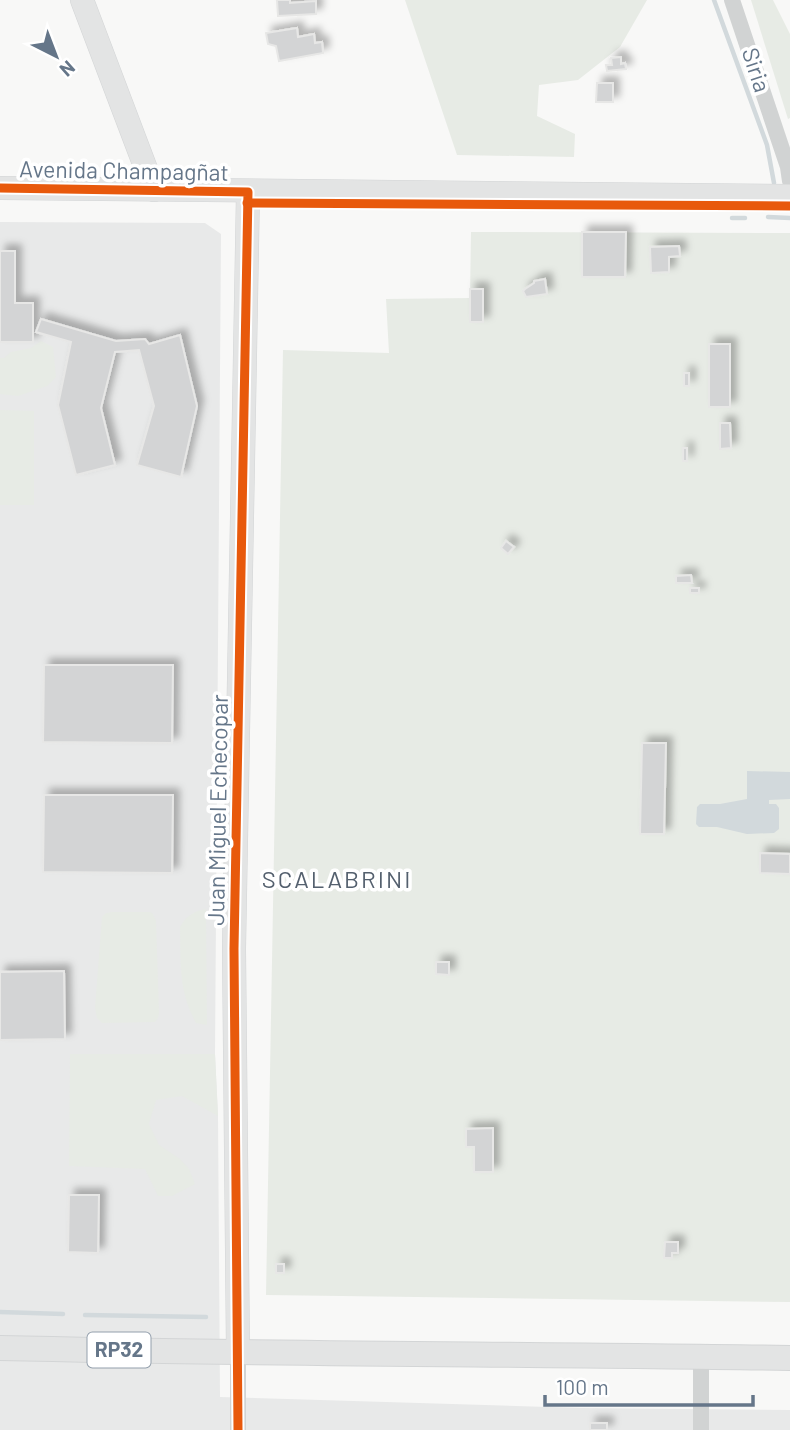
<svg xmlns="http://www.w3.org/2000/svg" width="790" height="1430" font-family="Barlow,sans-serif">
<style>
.built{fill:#e8e9e9}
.green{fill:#e7ebe5}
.water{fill:#d2d9dc}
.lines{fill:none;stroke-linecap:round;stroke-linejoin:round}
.stream{stroke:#d2d9dc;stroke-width:4.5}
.building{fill:#d3d4d5;stroke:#e7e7e6;stroke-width:2;filter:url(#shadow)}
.secondary-casing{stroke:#d3d5d6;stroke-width:24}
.primary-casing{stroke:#d3d5d6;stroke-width:26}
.street{stroke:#d1d3d3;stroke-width:16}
.secondary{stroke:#e3e4e4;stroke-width:23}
.primary{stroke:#e3e4e4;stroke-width:24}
.cycleway-casing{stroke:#fff;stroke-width:13}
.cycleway{stroke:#e8590c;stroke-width:9}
.labels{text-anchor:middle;stroke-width:7;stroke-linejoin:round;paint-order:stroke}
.shield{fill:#fff;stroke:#939fac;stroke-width:2}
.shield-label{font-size:21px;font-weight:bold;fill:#657689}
.street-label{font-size:23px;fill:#657689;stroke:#fff}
.neighbourhood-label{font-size:24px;letter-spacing:2px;fill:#54606e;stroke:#fff}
</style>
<defs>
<filter id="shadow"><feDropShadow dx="6" dy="-6" stdDeviation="3.5" flood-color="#0004"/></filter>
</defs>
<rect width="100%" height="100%" fill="#f8f8f7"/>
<polygon class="built" points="0,222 205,223 221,234 215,1054 218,1116 220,1397 580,1408 790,1410 790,1430 0,1430"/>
<g class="green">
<polygon points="405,0 647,0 620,47 578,80 539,85 537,116 575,134 574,157 457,155"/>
<polygon points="751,0 773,0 790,34 790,118 788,119"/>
<polygon points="471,232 790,233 790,1302 266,1295 283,350 389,353 386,299 470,298"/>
<polygon points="41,341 53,347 56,377 47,386 18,396 0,394 0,358 4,358 11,352 31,348"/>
<polygon points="0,410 34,411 34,505 0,505"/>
<path d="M206,909L207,1025L196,1023C178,989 181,964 180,927C186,916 194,911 206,909Z"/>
<polygon points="113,912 150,912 153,914 156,921 159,1013 158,1018 155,1022 102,1023 97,1018 95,1008 102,917 106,913"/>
<polygon points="70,1054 215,1054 218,1116 182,1096 156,1100 149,1124 159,1145 180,1159 189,1169 195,1184 172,1196 158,1196 145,1169 69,1166"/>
</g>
<polygon class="water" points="747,771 790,772 790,799 769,800 769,804 776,804 779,808 779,829 774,833 747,834 717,827 699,827 696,824 697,807 700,804 720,804 747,799"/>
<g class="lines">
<g class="stream">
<polyline points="714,0 767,145 774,183"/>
<polyline points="768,217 790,218"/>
<polyline points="732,218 745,218"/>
<polyline points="0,1312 63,1314"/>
<polyline points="85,1315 206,1317"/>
</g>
</g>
<g class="building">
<polygon points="277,0 290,0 290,3 316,1 316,14 278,16"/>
<polygon points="297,28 298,37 314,34 315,43 322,42 323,53 279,61 276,46 268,44 266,33"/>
<polygon points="621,57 621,64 625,63 626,69 607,71 606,65 612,65 611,58"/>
<polygon points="597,83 613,83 613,102 596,102"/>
<polygon points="582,232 626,232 625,277 582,277"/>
<polygon points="679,246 680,256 669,257 669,272 651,273 650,247"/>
<polygon points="0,251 15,251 15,303 33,303 33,342 0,342"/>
<polygon points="545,279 547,294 526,297 523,291 525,289 534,283 534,281"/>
<rect x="470" y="289" width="13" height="33"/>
<polygon points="41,319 116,341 145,339 149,344 180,335 197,406 181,477 137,465 154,406 139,350 115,352 101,408 115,465 76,475 58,405 71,342 36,332"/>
<rect x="709" y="344" width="21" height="63"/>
<rect x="684" y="373" width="5" height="13"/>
<polygon points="720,423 730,423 731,448 720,449"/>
<rect x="683" y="448" width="4" height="13"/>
<polygon points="506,541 514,547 508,554 501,548"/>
<polygon points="691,575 692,583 676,583 676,576"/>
<rect x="690" y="588" width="9" height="5"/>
<polygon points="44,665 173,665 172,743 43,742"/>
<polygon points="642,743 666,743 664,834 640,834"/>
<polygon points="44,795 173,795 172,873 43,872"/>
<polygon points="760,853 790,854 790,874 760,873"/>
<polygon points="436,962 449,962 449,975 436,974"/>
<polygon points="64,971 65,1039 0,1040 0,972"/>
<polygon points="493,1128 493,1172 474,1172 474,1147 466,1147 466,1129"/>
<polygon points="69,1195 99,1195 98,1253 68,1252"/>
<polygon points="665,1242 678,1242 678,1253 672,1253 672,1258 664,1258"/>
<rect x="276" y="1264" width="8" height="9"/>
<rect x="590" y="1423" width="17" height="7"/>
</g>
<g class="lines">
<g class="secondary-casing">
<g id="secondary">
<polyline points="82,0 154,190"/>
<polyline points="0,188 790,196"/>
<polyline points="238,1353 234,949 248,192"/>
</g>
</g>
<g class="primary-casing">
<path id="primary" d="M0,1348C263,1354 527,1354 790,1358"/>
</g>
<g class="street">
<polyline points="732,0 788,167 790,181"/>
<polyline points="238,1430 238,1353"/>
<polyline points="701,1430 701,1357"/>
</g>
<use href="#secondary" class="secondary"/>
<use href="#primary" class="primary"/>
<g class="cycleway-casing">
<g id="cycleway">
<polyline points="0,188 248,192 234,949 238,1430"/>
<polyline points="247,203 790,206"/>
</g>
</g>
<use href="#cycleway" class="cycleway"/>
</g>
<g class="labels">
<rect class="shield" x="87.5" y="1332.5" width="63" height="35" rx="5"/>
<g class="shield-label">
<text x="119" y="1357">RP32</text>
</g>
<g class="street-label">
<text transform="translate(756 70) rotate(72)" y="8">Siria</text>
<text transform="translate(124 171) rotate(1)" y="8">Avenida Champagñat</text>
<text transform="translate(218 810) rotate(-89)" y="8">Juan Miguel Echecopar</text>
</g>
<g class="neighbourhood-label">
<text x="337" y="888">SCALABRINI</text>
</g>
</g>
<g transform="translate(56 56) rotate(138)" stroke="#ffffff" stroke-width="5" paint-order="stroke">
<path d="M0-5L12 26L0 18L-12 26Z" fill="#657689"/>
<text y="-10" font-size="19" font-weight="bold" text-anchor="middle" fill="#657689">N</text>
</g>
<path d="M545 1395v10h208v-10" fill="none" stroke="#657689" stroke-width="3.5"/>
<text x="556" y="1395" font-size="21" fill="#657689" stroke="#ffffff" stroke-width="5" paint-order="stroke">100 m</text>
</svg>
